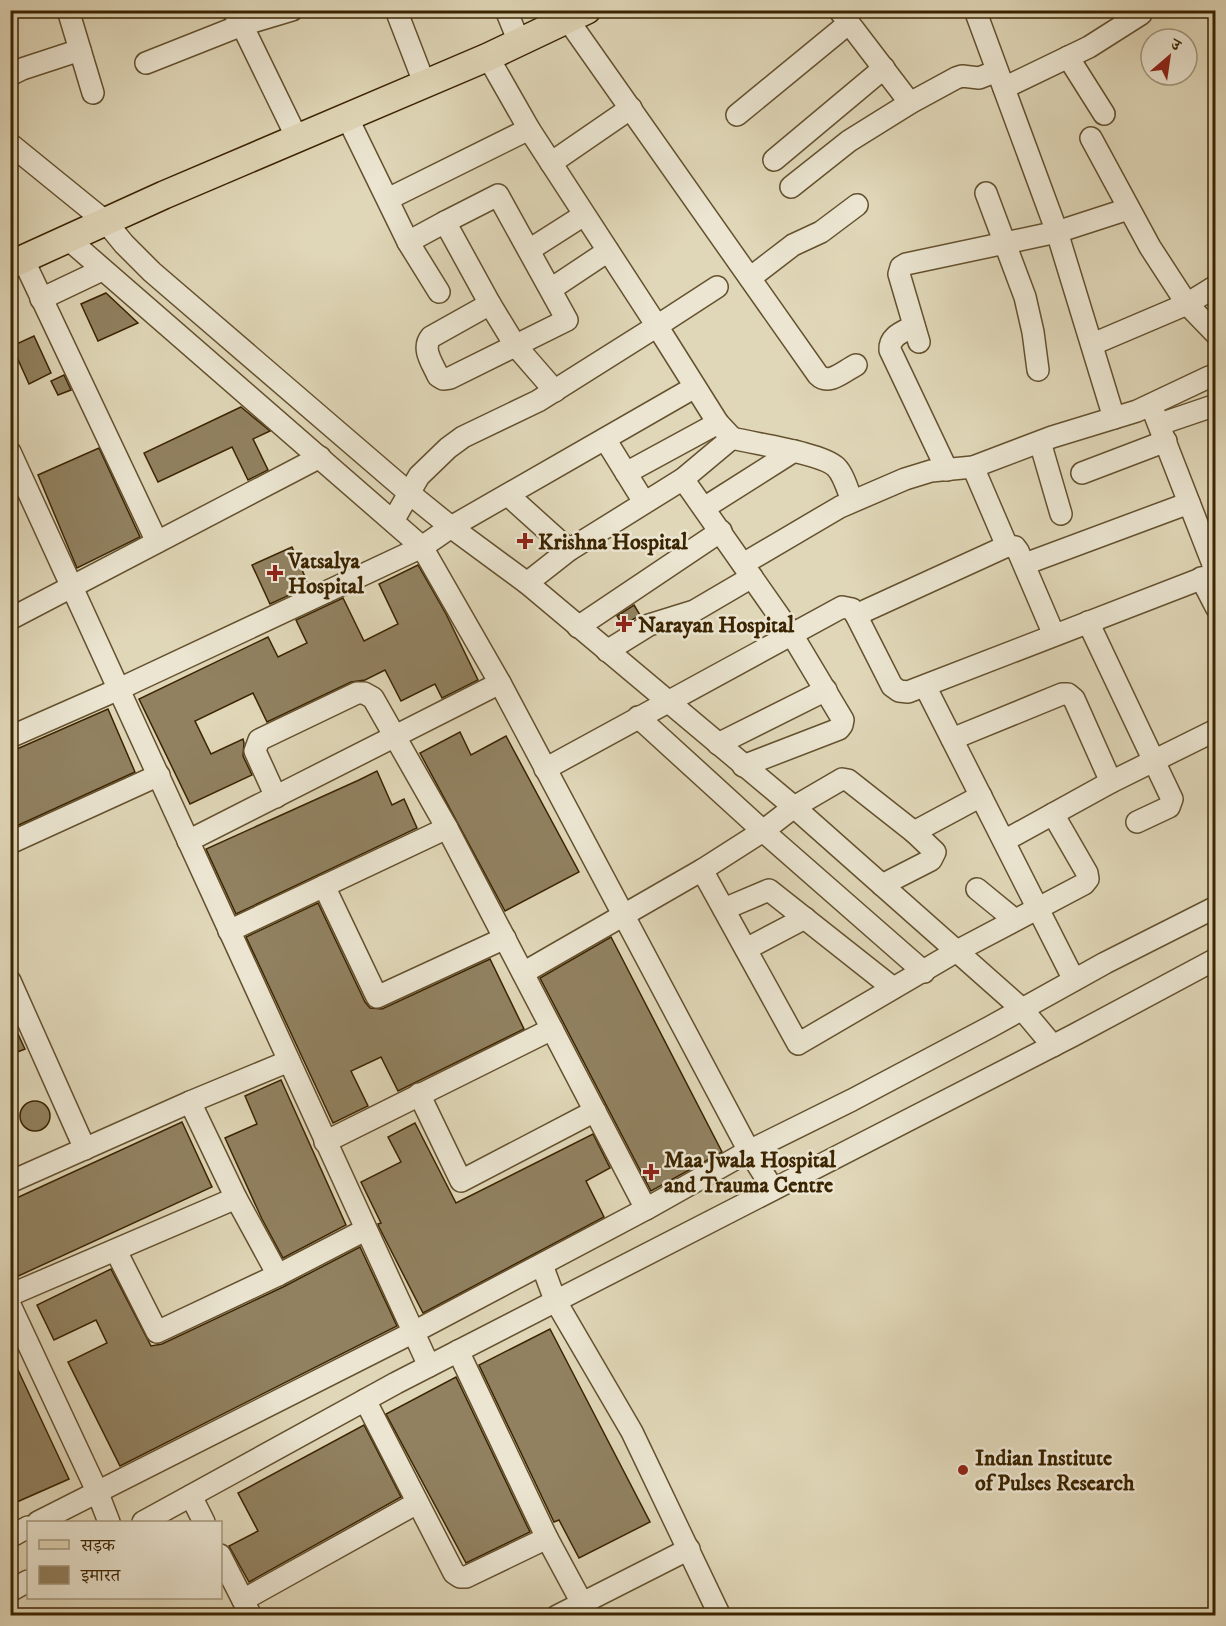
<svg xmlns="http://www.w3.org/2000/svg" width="1226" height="1626" font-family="'IM FELL DW Pica','Noto Serif Devanagari',serif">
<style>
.building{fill:#918160;stroke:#3b2400;stroke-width:1.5}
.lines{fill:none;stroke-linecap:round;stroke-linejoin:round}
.minor-casing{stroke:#64512e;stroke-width:24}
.major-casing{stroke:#3b2400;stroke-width:30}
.minor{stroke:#ebe5d1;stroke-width:21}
.major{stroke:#e0d7b8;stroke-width:27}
.poi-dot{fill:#8f2418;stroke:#ebe5d1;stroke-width:2}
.labels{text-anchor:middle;stroke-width:5;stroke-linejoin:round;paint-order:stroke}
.poi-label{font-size:22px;font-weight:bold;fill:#3b2400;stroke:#ebe5d1;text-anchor:start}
</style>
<rect width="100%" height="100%" fill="#e0d7b8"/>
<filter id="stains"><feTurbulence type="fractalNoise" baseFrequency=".00333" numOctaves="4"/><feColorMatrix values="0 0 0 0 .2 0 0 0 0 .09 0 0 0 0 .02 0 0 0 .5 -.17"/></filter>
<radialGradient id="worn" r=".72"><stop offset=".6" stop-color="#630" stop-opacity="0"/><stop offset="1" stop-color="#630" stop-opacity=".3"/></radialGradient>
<g class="building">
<polygon points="106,293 138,323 98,341 81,304"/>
<polygon points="34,336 51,373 29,384 12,346"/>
<polygon points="64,375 71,390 58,395 51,381"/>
<polygon points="241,407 270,431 253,439 268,470 248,480 232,447 158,482 144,453"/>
<polygon points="99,448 140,537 77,568 38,475"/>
<polygon points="292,547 309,586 270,604 252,565"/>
<polygon points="418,565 446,614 478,680 442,698 435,684 401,701 385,670 365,680 351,682 267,722 253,693 195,721 211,754 243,739 244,743 243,756 252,775 190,804 139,699 268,637 278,657 307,643 296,620 343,598 364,641 398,624 379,584"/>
<polygon points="634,605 640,615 623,626 617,616"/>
<polygon points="108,709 135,772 10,829 10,752"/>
<polygon points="460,732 471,755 506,736 579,872 505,911 420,753"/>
<polygon points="377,771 392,805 404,799 417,828 236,914 206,849 359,780"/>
<polygon points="318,903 365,1002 370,1008 382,1009 490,959 524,1029 398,1091 381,1057 351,1071 368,1106 333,1123 246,937"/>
<polygon points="611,937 722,1152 651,1191 540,978"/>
<polygon points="10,1017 25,1049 10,1055"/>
<polygon points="281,1080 346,1225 283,1258 262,1219 225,1138 257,1124 245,1096"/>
<circle cx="35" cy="1116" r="15"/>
<polygon points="182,1122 212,1187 14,1278 10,1270 10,1201"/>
<polygon points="415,1123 456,1203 593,1134 610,1168 586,1181 604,1217 423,1313 379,1227 378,1224 381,1223 361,1182 401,1162 388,1137"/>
<polygon points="360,1247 397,1326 120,1466 68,1362 107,1343 96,1320 54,1340 37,1305 111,1269 151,1346 162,1344 283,1287"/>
<polygon points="550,1329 650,1522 579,1558 559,1520 554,1522 479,1365"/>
<polygon points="10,1353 69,1479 10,1505"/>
<polygon points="456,1377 530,1532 466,1563 386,1414"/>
<polygon points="364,1425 401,1497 249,1582 229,1546 258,1531 238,1493"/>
</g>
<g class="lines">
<g class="minor-casing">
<g id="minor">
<polyline points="68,10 93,93"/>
<polyline points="233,10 242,25 297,138"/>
<polyline points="396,10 425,85"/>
<polyline points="506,10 519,42"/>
<path d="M565,10L568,20L818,375C829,386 844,371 856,365"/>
<polyline points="839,10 910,103"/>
<polyline points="975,10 1057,232 1114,418"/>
<polyline points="1068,57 1104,114"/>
<polyline points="146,63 242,25 292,10"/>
<polyline points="10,75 22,69 80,50"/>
<polyline points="1004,88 1089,47 1141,14"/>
<polyline points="737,115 849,23"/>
<polyline points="347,117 408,242 439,292"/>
<polyline points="1091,138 1150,247 1187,304 1216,334"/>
<polyline points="10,144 106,222 124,244 152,272 409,493 451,527 527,583 794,807 1022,1009 1053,1046"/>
<polyline points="774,160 884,68"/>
<polyline points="551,163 631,108"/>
<polyline points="791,187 849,141 910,103 956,78 962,76 979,78 997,71"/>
<polyline points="986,193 1025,297 1033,332 1038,370"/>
<polyline points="388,199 529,129"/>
<path d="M445,222L498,195L567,320L450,378L443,379L438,376C433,364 421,349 431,337L490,304"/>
<polyline points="67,238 422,547 500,683 749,1151 773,1189"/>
<polyline points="408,242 445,222 490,304 515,345 555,391"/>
<polyline points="529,250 584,215"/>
<polyline points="23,259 157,542"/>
<polyline points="750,278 793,245 821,232 857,205"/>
<polyline points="551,289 608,251"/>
<polyline points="41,299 102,270"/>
<path d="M914,326C903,332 889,336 890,350L947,470"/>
<polyline points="919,342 899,274 901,267 906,264 1057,232 1128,209"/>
<polyline points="1093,344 1187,304 1216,286"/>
<polyline points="1151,405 1216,572"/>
<polyline points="1160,424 1216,405"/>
<path d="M732,438C755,444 822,453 836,467C844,475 848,491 852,501"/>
<polyline points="605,439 644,502"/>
<polyline points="1040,442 1061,514"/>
<polyline points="10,452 429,1366"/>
<polyline points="973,467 1007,546"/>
<polyline points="626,473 718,423"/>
<polyline points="1082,473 1166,441"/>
<polyline points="683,479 791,633 843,720 842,725 839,729 743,766"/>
<polyline points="508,495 569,550"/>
<polyline points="704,508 794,451"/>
<polyline points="393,521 419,476 448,448 463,437 538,401 657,326 529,129 488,57"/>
<polyline points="743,564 840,507 905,479 931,471 973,467 1052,437 1137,411 1209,377 1216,379"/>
<polyline points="1025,564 1189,503"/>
<polyline points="1201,578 1216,607"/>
<polyline points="527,583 569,550 683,479 732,438 718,423 657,326 717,287"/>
<polyline points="856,615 1007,546 1015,547 1018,551 1054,635"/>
<polyline points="10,619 320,457"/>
<polyline points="1088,622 1172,799 1169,807 1137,822"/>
<polyline points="578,627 721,531"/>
<polyline points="607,651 649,625 694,611 752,577"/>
<polyline points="925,686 1074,980"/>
<polyline points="638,717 763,831 924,972"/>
<polyline points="10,737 119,689 422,547 451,527 695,387"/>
<polyline points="952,739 1062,694 1068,694 1074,699 1111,782"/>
<polyline points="718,744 826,690"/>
<polyline points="545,769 842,607 852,609 856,615 892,686 899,691 908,692 1216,573"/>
<polyline points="276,797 255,751 259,740 357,693 364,693 373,698 447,828 646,1209"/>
<polyline points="914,832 981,796"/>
<polyline points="188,841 500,683"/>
<polyline points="1004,841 1111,782 1216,730"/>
<polyline points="10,843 159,775"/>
<polyline points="882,885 931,860 935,852 914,832 848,780 842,779 794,807 763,831 702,870 798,1044 957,951 1084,884 1088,879 1087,873 1053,814"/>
<polyline points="324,886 377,997 505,938"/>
<polyline points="977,889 1015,920"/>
<polyline points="724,909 769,890 893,988"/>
<polyline points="229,931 447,828"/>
<polyline points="746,949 805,918"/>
<polyline points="523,973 702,870"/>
<polyline points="10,981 85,1149"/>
<polyline points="419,1094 461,1181 595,1111"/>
<polyline points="190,1102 236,1198 278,1275"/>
<polyline points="325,1142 552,1029"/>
<polyline points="10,1182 190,1102 289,1061"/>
<polyline points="116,1251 157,1332 278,1275 365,1230"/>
<polyline points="542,1265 555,1300 632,1432 720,1616"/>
<polyline points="10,1295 236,1198"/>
<polyline points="10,1305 97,1491 109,1522"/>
<polyline points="458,1351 547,1538 582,1603"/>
<polyline points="365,1400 454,1573 460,1577 466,1577 547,1538"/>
<polyline points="191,1496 204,1522"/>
<polyline points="38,1522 412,1333 646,1209 749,1151 852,1100 990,1027 1105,963 1216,907"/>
<polyline points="143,1522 396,1383 1074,1035 1216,959"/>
<polyline points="10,1537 28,1527"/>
<polyline points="220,1555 251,1616"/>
<polyline points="10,1591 28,1581"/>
<polyline points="243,1600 417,1503"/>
<polyline points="557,1616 689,1549"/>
</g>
</g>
<g class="major-casing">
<polyline id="major" points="10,265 164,195 488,57 587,10"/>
</g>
<use href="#minor" class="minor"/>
<use href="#major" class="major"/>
</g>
<g class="poi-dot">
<path d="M522 532h6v6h6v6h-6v6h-6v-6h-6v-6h6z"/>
<path d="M272 564h6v6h6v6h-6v6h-6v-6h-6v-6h6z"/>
<path d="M621 615h6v6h6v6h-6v6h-6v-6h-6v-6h6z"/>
<path d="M648 1163h6v6h6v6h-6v6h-6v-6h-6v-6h6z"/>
<circle cx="963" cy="1470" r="6"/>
</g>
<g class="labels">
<g class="poi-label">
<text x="538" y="549">Krishna Hospital</text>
<text x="288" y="568">Vatsalya<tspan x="288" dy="25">Hospital</tspan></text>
<text x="638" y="632">Narayan Hospital</text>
<text x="664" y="1167">Maa Jwala Hospital<tspan x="664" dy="25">and Trauma Centre</tspan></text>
<text x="975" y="1465">Indian Institute<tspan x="975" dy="25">of Pulses Research</tspan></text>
</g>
</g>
<rect width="1226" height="1626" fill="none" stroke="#e0d7b8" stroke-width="36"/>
<rect x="12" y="12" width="1202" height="1602" fill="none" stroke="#3b2400" stroke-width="3"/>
<rect x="18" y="18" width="1190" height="1590" fill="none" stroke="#3b2400" stroke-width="1.5"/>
<rect x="27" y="1521" width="195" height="78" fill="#ebe5d1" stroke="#a5987d" stroke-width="1.5"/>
<rect x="39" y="1540" width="30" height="9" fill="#e0d7b8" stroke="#a5987d" stroke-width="1.5"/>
<text x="81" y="1551" font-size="18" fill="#3b2400">सड़क</text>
<rect x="39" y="1566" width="30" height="18" fill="#918160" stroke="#a5987d" stroke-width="1.5"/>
<text x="81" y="1581" font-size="18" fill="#3b2400">इमारत</text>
<g transform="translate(1169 57) rotate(29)"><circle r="28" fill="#ebe5d1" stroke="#a5987d" stroke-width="1.5"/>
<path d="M0-4.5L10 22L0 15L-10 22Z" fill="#8f2418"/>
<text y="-9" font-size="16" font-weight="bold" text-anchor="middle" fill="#3b2400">उ</text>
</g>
<rect width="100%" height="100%" filter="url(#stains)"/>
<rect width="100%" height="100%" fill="url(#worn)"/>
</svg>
